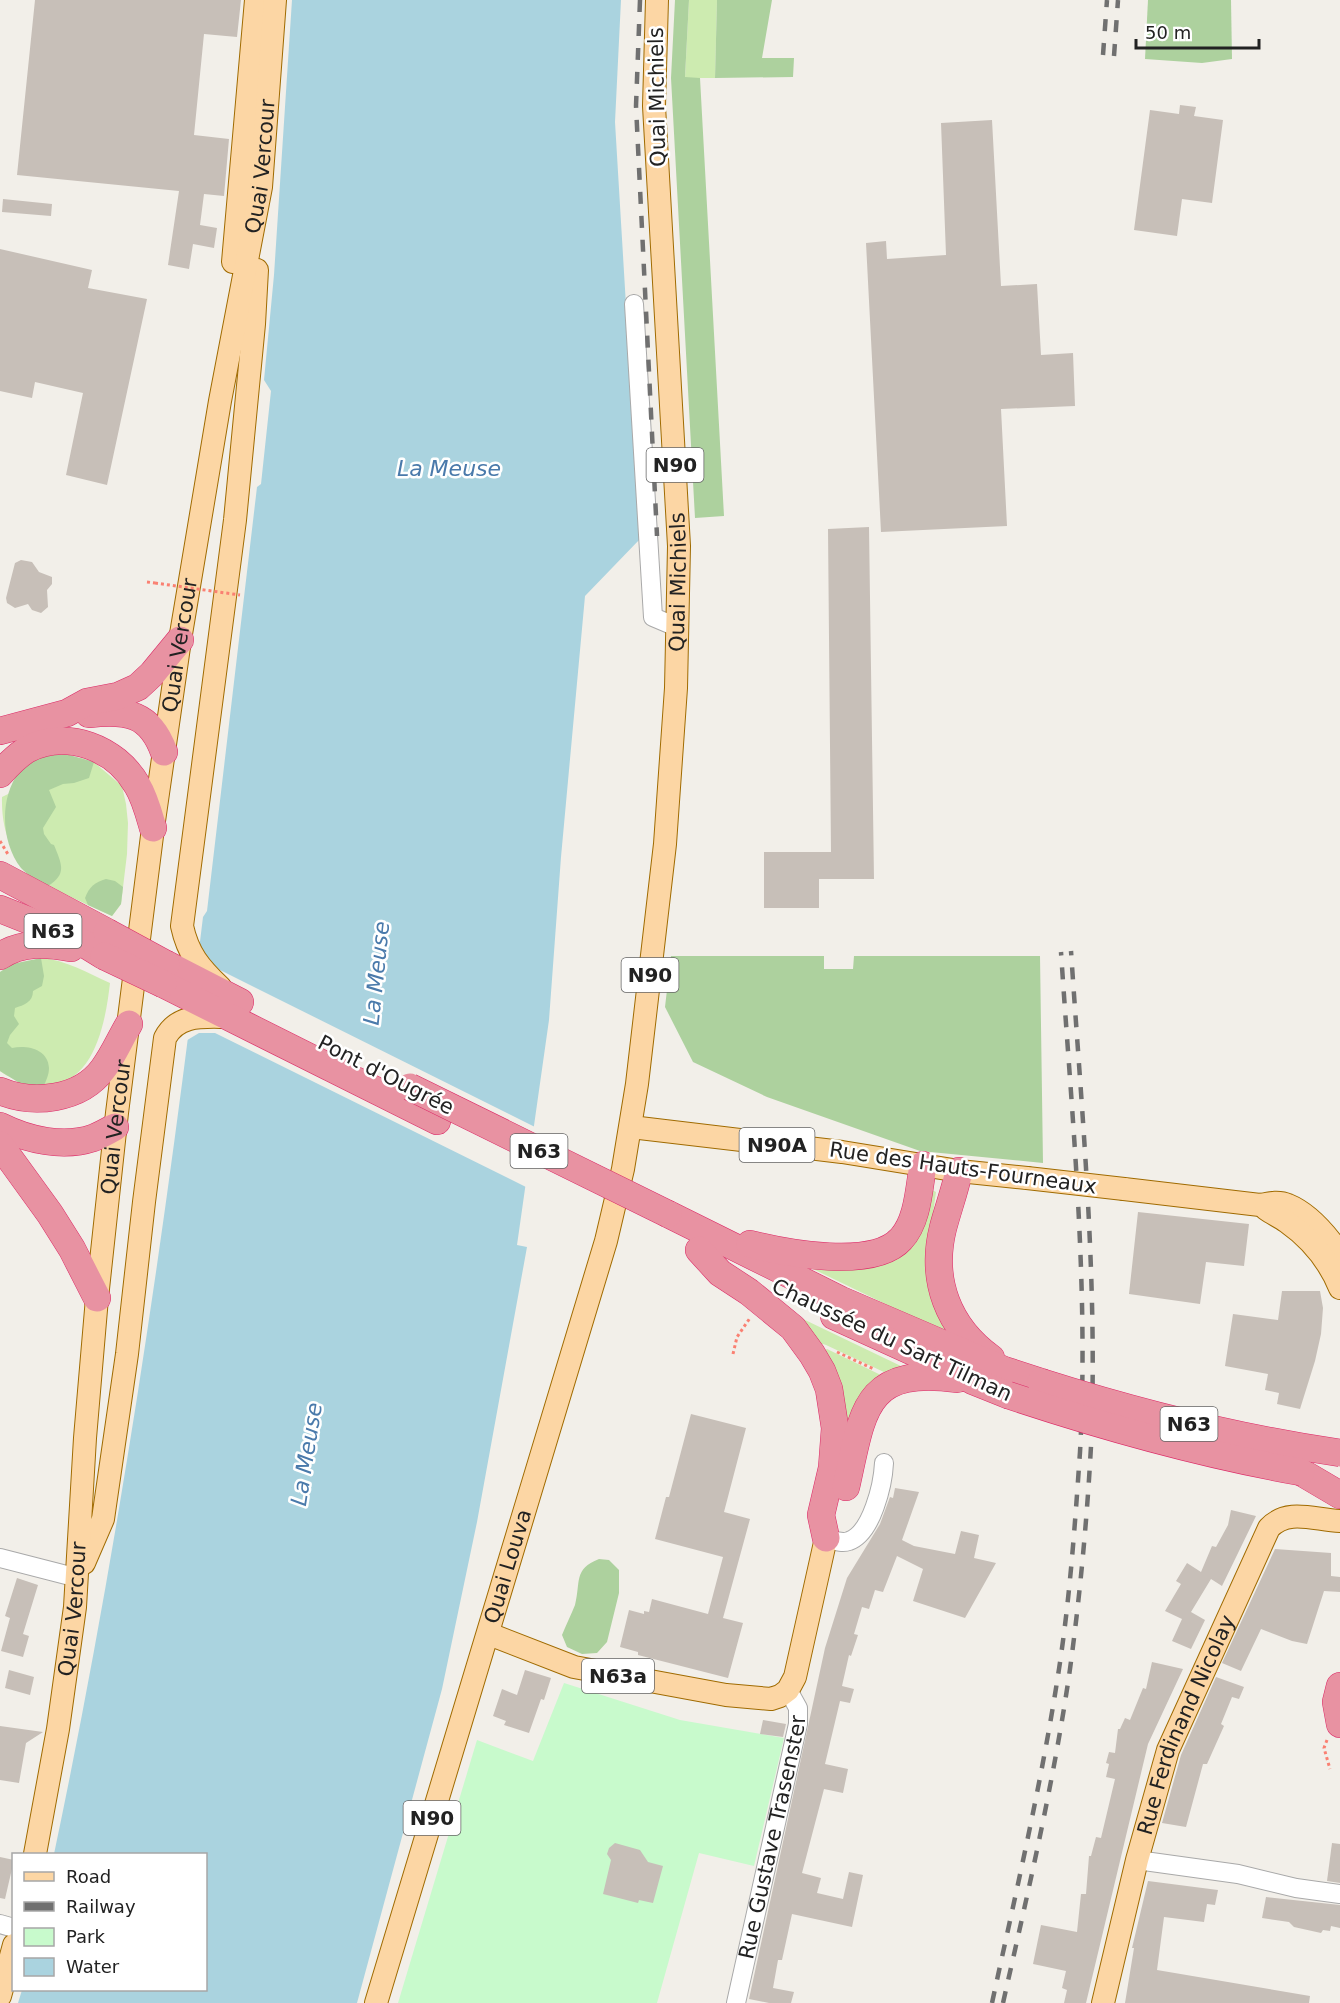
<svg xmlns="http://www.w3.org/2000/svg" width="1340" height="2003" font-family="'DejaVu Sans',sans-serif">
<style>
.grass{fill:#cdebb0}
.forest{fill:#add19e}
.park{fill:#c8facc}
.water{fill:#aad3df}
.pier{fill:#f2efe9}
.building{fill:#c7bfb8}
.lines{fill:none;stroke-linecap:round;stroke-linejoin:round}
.minor-casing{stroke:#a9a9a9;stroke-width:20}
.major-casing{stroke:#a06b00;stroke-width:24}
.highway-casing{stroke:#dc2a67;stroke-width:28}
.path{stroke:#fa8072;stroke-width:3;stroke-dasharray:3 3;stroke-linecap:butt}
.minor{stroke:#fff;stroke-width:18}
.major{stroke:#fcd6a4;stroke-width:22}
.highway{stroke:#e892a2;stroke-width:27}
.rail{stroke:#707070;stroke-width:4.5;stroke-dasharray:12 12;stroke-linecap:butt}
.major-bridge-casing{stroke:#a06b00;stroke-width:24;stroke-linecap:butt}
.highway-bridge-casing{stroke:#dc2a67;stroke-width:28;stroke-linecap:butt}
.path-bridge{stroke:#fa8072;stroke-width:3;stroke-dasharray:3 3;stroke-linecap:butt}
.major-bridge{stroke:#fcd6a4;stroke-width:22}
.highway-bridge{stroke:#e892a2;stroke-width:27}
.labels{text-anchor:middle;stroke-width:5;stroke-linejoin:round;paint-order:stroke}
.shield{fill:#fff;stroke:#646464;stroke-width:1.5}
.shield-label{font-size:20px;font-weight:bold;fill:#222}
.street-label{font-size:21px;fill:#222;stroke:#fff}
.water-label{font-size:22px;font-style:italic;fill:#4a7aab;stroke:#fff}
</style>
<rect width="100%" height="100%" fill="#f2efe9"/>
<g class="grass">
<polygon points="689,0 717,0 715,78 685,78"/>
<path d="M81,758L95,763L122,786L126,804L128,823L127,854L121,904L112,916C56,889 0,874 2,797Z"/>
<path d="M41,958C66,960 88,973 110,983C105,1028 91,1098 30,1083C18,1080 9,1078 0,1071V972Z"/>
<polygon points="932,1190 936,1192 930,1235 946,1330 904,1313 811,1268 858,1263"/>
<polygon points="803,1319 903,1367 886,1373 826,1345 823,1344 816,1348"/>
<polygon points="827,1349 885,1377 839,1488 820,1354"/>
</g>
<g class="forest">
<polygon points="675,0 689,0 685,77 700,78 724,516 695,518 671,78"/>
<polygon points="717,0 772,0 762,58 794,58 793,77 715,78"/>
<polygon points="1148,0 1231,0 1232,59 1202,63 1145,59"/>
<path d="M66,754L94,762L89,778L74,783L63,784L49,790L56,807L43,828L44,834L51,844L54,845C61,863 68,874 48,886C38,881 28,876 21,868C0,841 0,797 19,772C24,768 29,762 34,760C43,755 56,755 66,754Z"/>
<path d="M106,879L115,881L123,887L121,904L112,916L88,905L85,898C89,887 95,882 106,879Z"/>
<polygon points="671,956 824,956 824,969 853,969 854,956 1040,956 1043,1163 920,1151 767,1097 693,1062 665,1007"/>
<path d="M41,958L44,976L42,986L33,991C33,1002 24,1005 15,1008L14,1016L19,1024L10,1035L7,1043L12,1048C27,1045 48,1049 49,1068C49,1075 46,1080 44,1086L21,1084L0,1071V972L12,964Z"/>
<path d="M599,1559L609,1560L619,1570V1593L607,1642L597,1653L582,1654L567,1647L562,1635C566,1625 571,1615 575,1605C581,1582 573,1569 599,1559Z"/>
</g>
<polygon class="park" points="564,1683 680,1720 784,1738 754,1866 699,1853 657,2003 398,2003 477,1740 533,1761"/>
<path class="water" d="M292,0H621L615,122L640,539L585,596L561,857L549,1020L517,1245L527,1247L477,1522L442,1689L357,2003H18L22,1990H206V1854H54C119,1545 165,1231 203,917L207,911L257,487L261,484L271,391L264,380L274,275Z"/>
<polygon class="pier" points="197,939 200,947 212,964 220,970 537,1128 528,1188 215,1033 199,1033 184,1042"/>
<g class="building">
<polygon points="35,0 241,0 237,37 204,34 194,135 229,139 224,196 204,194 200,225 217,228 214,248 193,244 189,269 168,265 179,191 17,175"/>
<polygon points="1180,105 1196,107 1194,116 1223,120 1212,203 1182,199 1177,236 1134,230 1150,110 1179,114"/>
<polygon points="992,120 1001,286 1037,284 1041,355 1073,353 1075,406 1001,409 1007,526 881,532 866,243 886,241 887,259 946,255 941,123"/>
<polygon points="3,199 52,204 51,216 2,212"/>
<polygon points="0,249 92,270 88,288 147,299 107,485 66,475 83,393 35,382 32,398 0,391"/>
<polygon points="869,527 874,879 819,879 819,908 764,908 764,852 831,852 828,529"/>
<polygon points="21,560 32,562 39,572 52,577 52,584 47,590 48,607 41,613 32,610 28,604 15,608 7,603 6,598 15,563"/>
<polygon points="1138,1212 1249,1224 1244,1266 1206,1262 1200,1304 1129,1294"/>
<polygon points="1282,1291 1320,1291 1323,1308 1321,1334 1315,1361 1300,1409 1277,1404 1279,1393 1265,1390 1268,1374 1225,1366 1233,1314 1278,1320"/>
<polygon points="691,1414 746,1428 724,1512 750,1519 723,1618 743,1623 728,1678 638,1655 638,1652 620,1647 629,1610 644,1614 644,1611 649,1612 652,1599 708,1614 723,1557 655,1539 666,1497 669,1497"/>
<polygon points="895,1488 919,1492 902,1540 914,1546 955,1554 961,1531 979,1535 974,1558 996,1563 965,1618 913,1601 923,1569 897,1556 883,1592 875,1590 869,1609 862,1607 854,1634 858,1635 851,1656 849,1655 842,1686 854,1689 850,1703 840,1701 825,1764 848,1769 843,1793 824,1789 802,1873 821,1878 817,1893 843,1899 849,1872 863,1875 852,1927 792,1914 782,1960 778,1960 773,1988 794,1992 791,2003 769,2003 749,1999 825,1648 847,1578 880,1524 890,1497 893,1498"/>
<polygon points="1231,1510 1256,1516 1222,1586 1211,1579 1191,1612 1205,1620 1191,1649 1172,1641 1182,1619 1165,1611 1181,1584 1176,1581 1187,1563 1201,1572 1212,1546 1216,1547 1228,1525"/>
<polygon points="1275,1549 1331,1553 1331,1576 1340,1577 1340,1592 1324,1591 1307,1644 1292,1641 1261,1629 1241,1671 1222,1663"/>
<polygon points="17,1578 38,1585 23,1634 29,1636 23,1657 1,1651 10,1618 5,1616"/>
<polygon points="1152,1662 1183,1669 1148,1744 1086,2003 1064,2003 1067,1990 1062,1988 1066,1971 1033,1964 1041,1925 1077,1932 1081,1894 1086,1894 1089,1856 1091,1856 1096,1837 1101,1838 1115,1779 1106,1777 1109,1764 1106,1763 1109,1752 1115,1753 1118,1729 1120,1729 1125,1718 1130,1720 1143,1688 1146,1689"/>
<polygon points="9,1670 34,1677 30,1695 5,1688"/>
<polygon points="525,1670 551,1678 544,1700 541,1699 529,1733 504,1725 506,1721 493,1716 502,1689 517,1695"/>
<polygon points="1216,1677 1244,1687 1239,1699 1232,1697 1221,1724 1224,1726 1207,1764 1203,1764 1186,1827 1162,1823 1181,1755"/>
<polygon points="763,1720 786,1724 783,1737 760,1734"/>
<polygon points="0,1726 43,1732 26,1743 19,1783 0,1780"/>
<polygon points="615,1843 640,1850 648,1862 663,1866 653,1903 639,1900 638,1903 603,1894 611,1860 607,1854 609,1848"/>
<polygon points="1332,1843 1340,1844 1340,1883 1327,1881"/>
<polygon points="0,1857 14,1860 5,1899 0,1898"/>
<polygon points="1148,1881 1218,1890 1215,1905 1207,1904 1204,1922 1164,1917 1157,1970 1310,1996 1309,2003 1125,2003 1134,1948 1132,1948"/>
<polygon points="1266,1897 1340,1905 1340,1928 1331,1926 1330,1931 1323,1930 1321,1933 1294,1927 1289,1922 1262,1918"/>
</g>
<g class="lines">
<g class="minor-casing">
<g id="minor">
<polyline points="634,304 653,617 679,628"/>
<path d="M826,1538C834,1540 841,1544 849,1541C872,1533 883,1484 884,1463"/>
<polyline points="0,1558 78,1578"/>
<polyline points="1137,1860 1238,1874 1296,1888 1340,1894"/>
<polyline points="0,1924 14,1928"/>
<path id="s1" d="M736,2003L798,1724V1708L788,1690"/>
</g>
</g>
<g class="major-casing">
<g id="major">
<polyline points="233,262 256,0"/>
<path d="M220,987C200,968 188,954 182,926L235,520L254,324L257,270"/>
<polyline points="631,1127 842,1152 959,1171 1027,1178"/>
<path d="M1124,1189L1260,1205C1270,1203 1279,1201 1288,1205C1310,1214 1327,1235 1340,1254"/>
<path d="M1266,1209C1273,1214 1280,1217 1287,1222C1311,1239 1329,1261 1340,1288"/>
<path d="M84,1563L103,1519L127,1354L144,1202L165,1038C178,1013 205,1017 229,1017"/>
<polyline points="489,1634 574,1667 726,1695 771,1699 780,1696 788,1690 795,1677 826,1538"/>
<path id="s2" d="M35,1854L58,1729L75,1607L85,1438L97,1298L117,1113L153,828L180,640L220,401L261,187L275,0"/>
<polyline points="0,1996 14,1945"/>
<path id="s3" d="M376,2003L606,1241L623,1169L637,1084L665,844L676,688L679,546L654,106L657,0"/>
<path id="s4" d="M1103,2003L1137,1860L1168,1750L1269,1528C1288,1508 1314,1520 1340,1521"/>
</g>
</g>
<g class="highway-casing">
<g id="highway">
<path d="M89,714C127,710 150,713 164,752"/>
<polyline points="0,731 67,713 87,702 118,696 138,687 152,674 180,640"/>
<path d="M0,774C8,765 17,755 28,749C67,729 116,748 137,785C145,798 149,814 153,828"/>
<polyline points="0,875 107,932"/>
<polyline points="0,909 78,940 104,956"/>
<path d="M0,956C22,942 46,943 71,948"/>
<polyline points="166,964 240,1002"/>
<polyline points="163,984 437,1121"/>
<path d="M0,1091C33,1105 80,1100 103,1069C113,1056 120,1039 129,1024"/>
<path d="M0,1126C28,1140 63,1148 93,1138C101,1135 108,1131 115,1127"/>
<polyline points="0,1145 50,1214 72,1249 97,1298"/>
<path d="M959,1171C955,1190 948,1209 943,1228C930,1280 948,1327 991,1358"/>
<polyline points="668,1214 841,1300 1004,1370 1041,1382"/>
<path d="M750,1244C786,1253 873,1270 901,1239C918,1221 919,1188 923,1165"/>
<polyline points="699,1250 720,1273 749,1292 793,1328 812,1354 822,1371 829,1389 835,1428 832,1468 821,1515 826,1538"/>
<polyline points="834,1316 955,1371 973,1381 1008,1395"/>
<polyline points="1301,1472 1340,1495"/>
<path d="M846,1487C863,1412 863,1366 957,1379"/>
<polyline points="1340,1686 1336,1702 1340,1724"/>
</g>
</g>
<g class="path">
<polyline points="147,582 155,583"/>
<polyline points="0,841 9,856"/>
<polyline points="837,1352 874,1369"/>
<polyline points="733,1354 737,1337 750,1318"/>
<polyline points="1327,1740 1324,1748 1330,1769"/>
</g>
<use href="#minor" class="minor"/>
<use href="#major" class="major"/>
<use href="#highway" class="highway"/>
<g class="rail">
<polyline points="640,0 636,106 657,536"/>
<polyline points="1103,55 1107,0"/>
<polyline points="1114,56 1118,0"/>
<path d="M992,2003C1016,1892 1042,1781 1059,1669C1070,1597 1075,1524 1080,1452C1089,1285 1072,1118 1061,952"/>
<path d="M1003,2003C1028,1892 1054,1781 1070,1669C1080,1595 1087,1520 1091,1446C1098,1281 1082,1116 1071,951"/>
</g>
<g class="major-bridge-casing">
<polyline id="major-bridge" points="1027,1178 1124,1189"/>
</g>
<g class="highway-bridge-casing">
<g id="highway-bridge">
<polyline points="107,932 166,964"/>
<polyline points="104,956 163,984"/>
<polyline points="410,1087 668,1214"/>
<path d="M1041,1382C1139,1413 1238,1438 1340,1453"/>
<path d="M1008,1395C1104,1427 1200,1454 1301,1472"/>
</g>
</g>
<polyline class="path-bridge" points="155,583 240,595"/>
<use href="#major-bridge" class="major-bridge"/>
<use href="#highway-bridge" class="highway-bridge"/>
</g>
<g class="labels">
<g class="shield">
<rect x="646.5" y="448" width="57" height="34" rx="4.5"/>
<rect x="24.5" y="914" width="57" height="34" rx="4.5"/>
<rect x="621.5" y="958" width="57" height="34" rx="4.5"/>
<rect x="739.5" y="1128" width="75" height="34" rx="4.5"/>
<rect x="510.5" y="1134" width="57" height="34" rx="4.5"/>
<rect x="1160.5" y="1407" width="57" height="34" rx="4.5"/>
<rect x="582" y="1659" width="72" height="34" rx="4.5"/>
<rect x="403.5" y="1801" width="57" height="34" rx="4.5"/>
</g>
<g class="shield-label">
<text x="675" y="472">N90</text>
<text x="53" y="938">N63</text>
<text x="650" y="982">N90</text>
<text x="777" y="1152">N90A</text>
<text x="539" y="1158">N63</text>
<text x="1189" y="1431">N63</text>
<text x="618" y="1683">N63a</text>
<text x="432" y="1825">N90</text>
</g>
<g class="street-label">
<text transform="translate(657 97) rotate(-91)" y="7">Quai Michiels</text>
<text dy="7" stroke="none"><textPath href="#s2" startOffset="1704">Quai Vercour</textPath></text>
<text dy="7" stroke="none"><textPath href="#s3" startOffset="1460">Quai Michiels</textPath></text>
<text dy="7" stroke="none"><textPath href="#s2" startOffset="1218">Quai Vercour</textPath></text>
<text transform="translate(386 1075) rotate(27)" y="7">Pont d'Ougrée</text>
<text dy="7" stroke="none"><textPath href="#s2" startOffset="732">Quai Vercour</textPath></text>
<text transform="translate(963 1168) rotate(8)" y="7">Rue des Hauts-Fourneaux</text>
<text transform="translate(892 1340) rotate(25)" y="7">Chaussée du Sart Tilman</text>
<text dy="7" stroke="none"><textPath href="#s3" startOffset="456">Quai Louva</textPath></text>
<text dy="7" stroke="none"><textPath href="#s2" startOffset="248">Quai Vercour</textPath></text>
<text dy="7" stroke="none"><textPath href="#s4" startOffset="291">Rue Ferdinand Nicolay</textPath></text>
<text dy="7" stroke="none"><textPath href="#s1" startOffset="170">Rue Gustave Trasenster</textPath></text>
</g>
<g class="water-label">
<text x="449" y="476">La Meuse</text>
<text transform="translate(376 973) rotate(-84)" y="8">La Meuse</text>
<text transform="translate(306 1454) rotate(-81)" y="8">La Meuse</text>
</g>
</g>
<rect x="12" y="1853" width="195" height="138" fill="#ffffff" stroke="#a7a7a7" stroke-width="1.5"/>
<rect x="24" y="1872" width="30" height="9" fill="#fcd6a4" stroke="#a7a7a7" stroke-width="1.5"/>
<text x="66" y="1883" font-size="18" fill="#222222">Road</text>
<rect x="24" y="1902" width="30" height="9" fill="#707070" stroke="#a7a7a7" stroke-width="1.5"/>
<text x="66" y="1913" font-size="18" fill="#222222">Railway</text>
<rect x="24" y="1928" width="30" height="18" fill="#c8facc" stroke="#a7a7a7" stroke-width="1.5"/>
<text x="66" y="1943" font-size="18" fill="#222222">Park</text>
<rect x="24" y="1958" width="30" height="18" fill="#aad3df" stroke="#a7a7a7" stroke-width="1.5"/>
<text x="66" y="1973" font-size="18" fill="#222222">Water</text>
<path d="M1136 39v9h123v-9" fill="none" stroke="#222222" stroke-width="3"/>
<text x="1145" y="39" font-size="18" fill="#222222" stroke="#ffffff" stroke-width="4.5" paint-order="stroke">50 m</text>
</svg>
